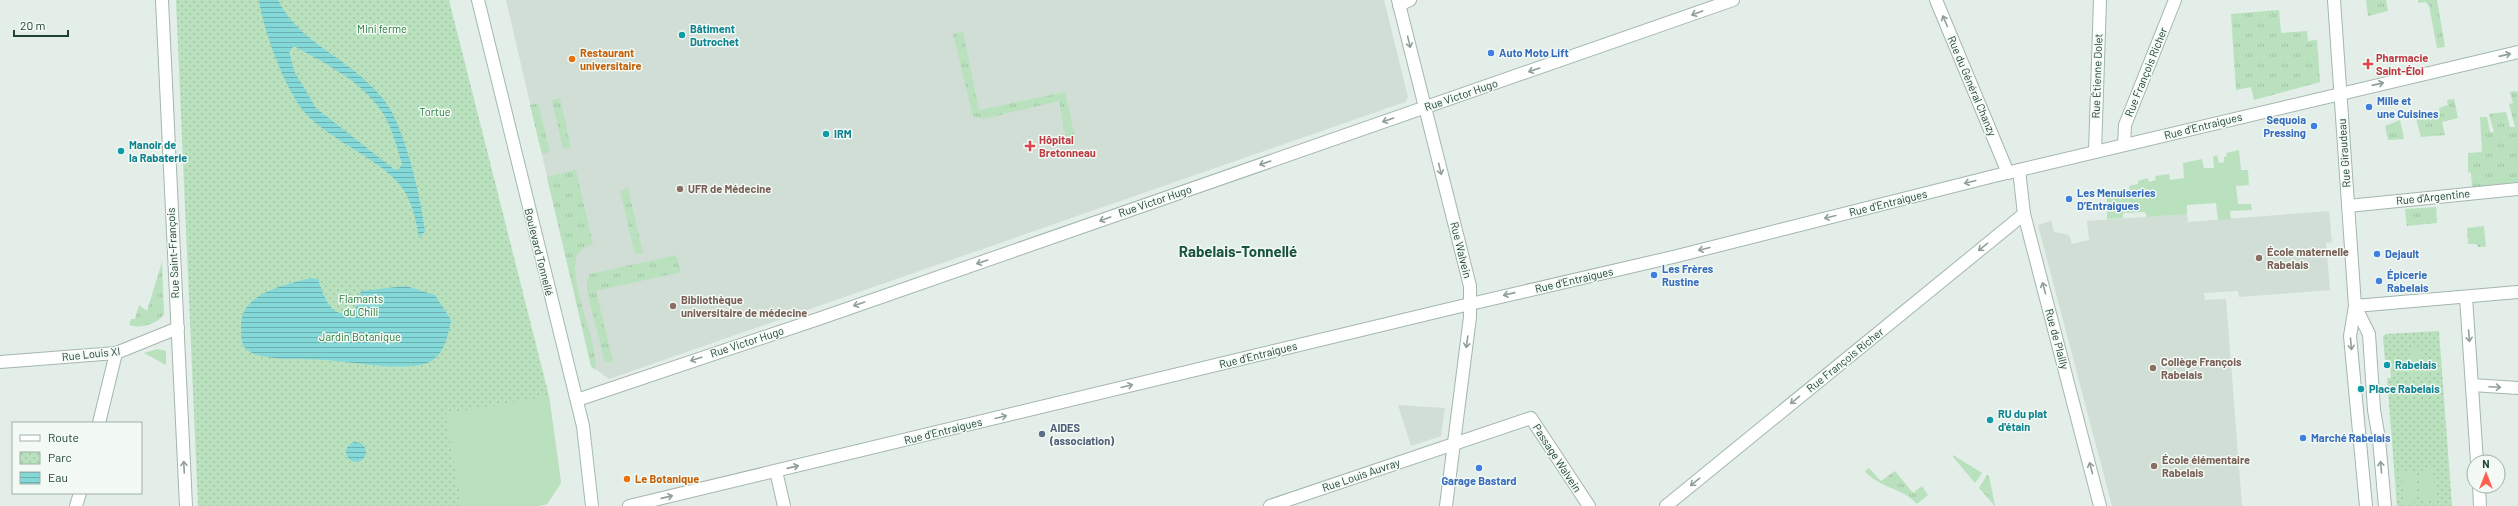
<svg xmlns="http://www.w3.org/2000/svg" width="2518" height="506" font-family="Barlow,sans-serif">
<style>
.built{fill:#d0ded5}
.grass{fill:url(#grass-tufts)}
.park{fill:url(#park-dots)}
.garden{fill:#b9e1be}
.water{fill:url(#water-rules);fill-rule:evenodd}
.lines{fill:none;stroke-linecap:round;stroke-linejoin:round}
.minor-casing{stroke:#a4b7ad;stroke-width:14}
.tertiary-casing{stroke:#a4b7ad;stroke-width:14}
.secondary-casing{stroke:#9fbbad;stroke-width:14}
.minor{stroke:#fff;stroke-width:12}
.tertiary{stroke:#fff;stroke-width:12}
.secondary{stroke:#fff;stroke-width:12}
.oneway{stroke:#90a099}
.culture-dot{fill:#0f9aa8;stroke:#f3faf5;stroke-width:1.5}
.shop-dot{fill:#3f7fe0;stroke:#f3faf5;stroke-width:1.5}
.food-dot{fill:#e8710a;stroke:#f3faf5;stroke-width:1.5}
.health-dot{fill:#e0444e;stroke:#f3faf5;stroke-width:1.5}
.education-dot{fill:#8d6e63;stroke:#f3faf5;stroke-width:1.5}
.service-dot{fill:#5c6f8a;stroke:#f3faf5;stroke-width:1.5}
.labels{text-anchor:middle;stroke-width:3;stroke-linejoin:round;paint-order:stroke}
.park-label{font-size:11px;fill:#257c3a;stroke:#f3faf5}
.culture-label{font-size:11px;font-weight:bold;fill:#0d838f;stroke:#f3faf5;text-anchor:start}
.food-label{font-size:11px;font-weight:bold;fill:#c56008;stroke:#f3faf5;text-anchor:start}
.shop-label{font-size:11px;font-weight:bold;fill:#366cbe;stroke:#f3faf5;text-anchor:start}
.health-label{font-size:11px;font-weight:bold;fill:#be3a42;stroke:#f3faf5;text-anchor:start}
.street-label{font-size:11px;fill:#204133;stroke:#f3faf5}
.education-label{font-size:11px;font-weight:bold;fill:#785e54;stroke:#f3faf5;text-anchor:start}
.service-label{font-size:11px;font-weight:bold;fill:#4e5e75;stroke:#f3faf5;text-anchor:start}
.district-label{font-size:15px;font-weight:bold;fill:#19553e;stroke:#f3faf5}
</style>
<defs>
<pattern id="grass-tufts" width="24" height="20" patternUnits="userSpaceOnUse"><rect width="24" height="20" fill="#b9e1be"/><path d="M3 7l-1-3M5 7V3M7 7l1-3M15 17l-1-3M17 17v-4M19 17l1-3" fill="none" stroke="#9fc2a4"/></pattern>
<pattern id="park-dots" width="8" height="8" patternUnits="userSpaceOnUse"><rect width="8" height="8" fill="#b9e1be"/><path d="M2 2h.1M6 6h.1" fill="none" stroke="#9fc2a4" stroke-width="1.8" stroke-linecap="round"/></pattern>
<pattern id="water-rules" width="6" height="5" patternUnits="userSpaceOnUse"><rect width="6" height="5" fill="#84d8d8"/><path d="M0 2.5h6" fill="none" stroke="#6cb1b0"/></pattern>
</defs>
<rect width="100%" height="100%" fill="#e2eee7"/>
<g class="built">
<polygon points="506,0 1384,0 1408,97 1405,102 609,379 591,366"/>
<polygon points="2329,211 2332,242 2326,243 2330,290 2239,297 2238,291 2204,293 2205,300 2226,299 2242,506 2112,506 2038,225 2051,221 2054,232 2069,235 2072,244 2089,240 2087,221 2187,214 2188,222"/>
<polygon points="1398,405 1445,408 1441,436 1411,446"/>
</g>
<g class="grass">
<polygon points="2366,0 2386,0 2388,11 2368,16"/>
<polygon points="2418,0 2437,0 2445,47 2437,48 2429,5 2425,2 2418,3"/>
<polygon points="2279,10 2281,33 2307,31 2308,41 2317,40 2320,82 2254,100 2251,87 2236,90 2231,14"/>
<polygon points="963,32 979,110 1065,92 1076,142 1067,144 1059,101 983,119 973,116 953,34"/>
<polygon points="2514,91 2518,92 2518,182 2472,187 2471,173 2468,172 2468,153 2482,152 2480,117 2487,117 2490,132 2494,132 2489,114 2506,112 2510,127 2515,127 2509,104 2513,103 2510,92"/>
<polygon points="560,98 571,147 563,149 552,100"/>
<polygon points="2454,99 2458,118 2442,122 2445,135 2421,137 2416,118 2440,113 2439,108 2448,105 2447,100"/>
<polygon points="538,103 550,152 542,154 530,105"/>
<polygon points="2400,120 2404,139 2388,140 2385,126"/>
<path d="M576,170L593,244C587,246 581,249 578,254C565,278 600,343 595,370L591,366L547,177Z"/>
<polygon points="628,188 643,253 635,254 620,191"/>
<polygon points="2436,207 2437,223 2407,226 2405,209"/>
<polygon points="2484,226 2486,247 2478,247 2477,244 2468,244 2467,228"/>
<polygon points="676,255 681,272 596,291 613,361 605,363 587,291 587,280 590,274"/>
<path d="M162,262L164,314C158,324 140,329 129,325L131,319H135L139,305L147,311Z"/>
<polygon points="1953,455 1982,473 1975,483 1953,457"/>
<path d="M1869,468L1881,481L1895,471L1913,493L1922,486L1928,495L1917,504C1902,487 1880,489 1865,471Z"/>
<polygon points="1987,475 1989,476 1995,506 1979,488"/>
</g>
<g class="park">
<polygon points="176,0 449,0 549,396 561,483 547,504 538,506 198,506"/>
<polygon points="2439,331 2452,506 2397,506 2387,378 2391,378 2390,360 2385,360 2383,336 2386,334"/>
</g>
<g class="garden">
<polygon points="2239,150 2241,170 2248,170 2249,185 2236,186 2238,204 2251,204 2252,210 2230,211 2231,219 2218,220 2216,203 2187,205 2187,214 2147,217 2145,212 2123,213 2123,218 2107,219 2107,196 2130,193 2129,186 2138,184 2138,181 2148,178 2149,182 2156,180 2155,176 2169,174 2170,180 2184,178 2183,163 2202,159 2204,168 2214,168 2213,157 2217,155 2219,163 2224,162 2224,157 2227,156 2226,153"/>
<polygon points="2421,346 2423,374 2411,375 2410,347"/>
<polygon points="157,349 166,351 166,365 144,353"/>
<polygon points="549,396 561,483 547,504 538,506 462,506 445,414"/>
<polygon points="2433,469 2436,500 2422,501 2419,471"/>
<polygon points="2414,471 2417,502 2404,503 2401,472"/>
</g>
<g class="water">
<path d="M259,0H278C294,33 325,48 352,69C364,79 378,91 387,104C405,130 421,198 425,231L419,238C416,221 413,204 403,189C383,160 333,142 307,115C286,93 263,30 259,0ZM294,46C326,64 364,82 384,115C393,130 397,148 402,164L399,169L395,170L316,108L294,71L289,51Z"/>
<path d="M310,278L318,279C324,297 332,323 355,310L361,291L406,286L435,295L451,320C448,338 443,359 424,364C396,371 355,362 326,360C303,358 279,361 257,355C253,354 248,351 246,349C241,344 241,335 241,329C239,293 282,286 310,278Z"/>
<circle cx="356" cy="452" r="10"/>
</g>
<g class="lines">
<g class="minor-casing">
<g id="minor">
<polyline points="1398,0 1470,286 1470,317 1446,506"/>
<polyline points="1936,0 2008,173"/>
<polyline points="1399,5 1410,0"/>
<polyline points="2124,145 2125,125 2175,0"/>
<polyline points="2095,152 2100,0"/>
<polyline points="2019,170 2024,214 2100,506"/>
<polyline points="2348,206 2518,189"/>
<polyline points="2466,297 2477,462"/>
<polyline points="2355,306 2518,292"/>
<polyline points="0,362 116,353 178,328"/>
<polyline points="2472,385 2518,388"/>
<polyline points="577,400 821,318 1733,0"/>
<polyline points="99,423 116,353"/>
<polyline points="776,471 784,506"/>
<polyline points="2479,486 2480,506"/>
<polyline points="76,506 80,493"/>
<polyline points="629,506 1453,308 1673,257 1994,176 2518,52"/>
<polyline points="1270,506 1531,418 1589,506"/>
<polyline points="1666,506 2024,214"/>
</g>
</g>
<g class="tertiary-casing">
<g id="tertiary">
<polyline points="162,0 186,506"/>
<polyline points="2334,0 2355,306 2350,336 2366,506"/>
<polyline points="2355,306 2369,334 2374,410 2379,439 2385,506"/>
</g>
</g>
<g class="secondary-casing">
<polyline id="secondary" points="478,0 583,426 592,506"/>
</g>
<use href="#minor" class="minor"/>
<use href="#tertiary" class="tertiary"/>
<use href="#secondary" class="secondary"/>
</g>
<defs><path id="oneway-shaft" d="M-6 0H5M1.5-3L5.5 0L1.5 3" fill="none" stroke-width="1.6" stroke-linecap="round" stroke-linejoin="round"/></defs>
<g class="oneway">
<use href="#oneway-shaft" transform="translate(1697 13) rotate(160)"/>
<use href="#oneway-shaft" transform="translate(1945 21) rotate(-113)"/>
<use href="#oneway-shaft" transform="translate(1409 42) rotate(76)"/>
<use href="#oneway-shaft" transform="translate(2505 55) rotate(-13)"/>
<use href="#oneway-shaft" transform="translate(1534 70) rotate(161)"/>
<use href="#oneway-shaft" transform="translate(2378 84) rotate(-13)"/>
<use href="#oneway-shaft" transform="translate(1388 120) rotate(161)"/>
<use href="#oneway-shaft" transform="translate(1265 163) rotate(161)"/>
<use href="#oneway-shaft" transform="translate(1440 169) rotate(76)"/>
<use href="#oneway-shaft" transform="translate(1970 182) rotate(166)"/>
<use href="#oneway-shaft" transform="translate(1830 217) rotate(166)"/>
<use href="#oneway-shaft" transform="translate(1105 219) rotate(160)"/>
<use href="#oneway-shaft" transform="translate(1983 247) rotate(141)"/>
<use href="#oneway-shaft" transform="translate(1704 249) rotate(166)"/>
<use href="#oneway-shaft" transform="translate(982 262) rotate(161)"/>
<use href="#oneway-shaft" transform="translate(2044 288) rotate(-105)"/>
<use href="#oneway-shaft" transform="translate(1509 294) rotate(167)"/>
<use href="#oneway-shaft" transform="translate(859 304) rotate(161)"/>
<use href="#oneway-shaft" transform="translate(2469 336) rotate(86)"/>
<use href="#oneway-shaft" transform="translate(1467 342) rotate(98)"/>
<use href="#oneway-shaft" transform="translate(2351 344) rotate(85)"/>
<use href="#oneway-shaft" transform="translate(696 359) rotate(162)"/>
<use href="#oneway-shaft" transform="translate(1127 386) rotate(-14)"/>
<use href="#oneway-shaft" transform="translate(2495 387) rotate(3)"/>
<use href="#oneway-shaft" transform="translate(1795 400) rotate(141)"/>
<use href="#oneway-shaft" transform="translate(1001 417) rotate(-14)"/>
<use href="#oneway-shaft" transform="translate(184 467) rotate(-93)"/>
<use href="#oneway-shaft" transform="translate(793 467) rotate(-13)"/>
<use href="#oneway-shaft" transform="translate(2381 467) rotate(-95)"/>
<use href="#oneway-shaft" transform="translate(2091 468) rotate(-105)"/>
<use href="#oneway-shaft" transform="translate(1695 482) rotate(141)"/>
<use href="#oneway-shaft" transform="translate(667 497) rotate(-13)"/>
</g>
<g class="culture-dot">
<circle cx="682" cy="35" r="4"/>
<circle cx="826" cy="134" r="4"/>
<circle cx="121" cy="151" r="4"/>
<circle cx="2387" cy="365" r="4"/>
<circle cx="2361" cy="389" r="4"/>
<circle cx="1990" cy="420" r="4"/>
</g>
<g class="shop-dot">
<circle cx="1491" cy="53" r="4"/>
<circle cx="2369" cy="107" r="4"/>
<circle cx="2314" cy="126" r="4"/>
<circle cx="2069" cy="199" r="4"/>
<circle cx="2377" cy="254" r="4"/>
<circle cx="1654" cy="275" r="4"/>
<circle cx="2379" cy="281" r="4"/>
<circle cx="2303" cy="438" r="4"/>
<circle cx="1479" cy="468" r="4"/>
</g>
<g class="food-dot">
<circle cx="572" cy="59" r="4"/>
<circle cx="627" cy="479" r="4"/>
</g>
<g class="health-dot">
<path d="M2366 58h4v4h4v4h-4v4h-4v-4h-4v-4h4z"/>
<path d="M1028 140h4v4h4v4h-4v4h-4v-4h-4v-4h4z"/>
</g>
<g class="education-dot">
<circle cx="680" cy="189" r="4"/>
<circle cx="2259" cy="258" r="4"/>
<circle cx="673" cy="306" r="4"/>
<circle cx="2153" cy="368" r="4"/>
<circle cx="2154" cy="466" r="4"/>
</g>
<circle class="service-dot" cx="1042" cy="434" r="4"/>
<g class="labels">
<g class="park-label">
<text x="382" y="33">Mini ferme</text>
<text x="435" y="116">Tortue</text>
<text x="361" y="303">Flamants<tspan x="361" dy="13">du Chili</tspan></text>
<text x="360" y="341">Jardin Botanique</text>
</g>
<g class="culture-label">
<text x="690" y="33">Bâtiment<tspan x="690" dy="13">Dutrochet</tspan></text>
<text x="834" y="138">IRM</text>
<text x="129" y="149">Manoir de<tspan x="129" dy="13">la Rabaterie</tspan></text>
<text x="2395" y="369">Rabelais</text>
<text x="2369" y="393">Place Rabelais</text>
<text x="1998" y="418">RU du plat<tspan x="1998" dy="13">d'étain</tspan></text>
</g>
<g class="food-label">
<text x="580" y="57">Restaurant<tspan x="580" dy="13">universitaire</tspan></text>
<text x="635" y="483">Le Botanique</text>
</g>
<g class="shop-label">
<text x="1499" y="57">Auto Moto Lift</text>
<text x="2377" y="105">Mille et<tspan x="2377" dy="13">une Cuisines</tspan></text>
<text x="2306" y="124" text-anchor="end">Sequoia<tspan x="2306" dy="13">Pressing</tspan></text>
<text x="2077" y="197">Les Menuiseries<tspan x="2077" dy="13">D’Entraigues</tspan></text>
<text x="2385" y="258">Dejault</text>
<text x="1662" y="273">Les Frères<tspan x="1662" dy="13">Rustine</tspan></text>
<text x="2387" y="279">Épicerie<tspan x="2387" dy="13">Rabelais</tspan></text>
<text x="2311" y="442">Marché Rabelais</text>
<text x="1479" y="485" text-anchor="middle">Garage Bastard</text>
</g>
<g class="health-label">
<text x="2376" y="62">Pharmacie<tspan x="2376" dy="13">Saint-Éloi</tspan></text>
<text x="1039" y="144">Hôpital<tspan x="1039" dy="13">Bretonneau</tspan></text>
</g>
<g class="street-label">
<text transform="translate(2146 72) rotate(-68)" y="4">Rue François Richer</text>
<text transform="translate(2097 76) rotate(-88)" y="4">Rue Étienne Dolet</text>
<text transform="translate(1972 86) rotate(67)" y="4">Rue du Général Chanzy</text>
<text transform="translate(1461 95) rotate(-19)" y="4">Rue Victor Hugo</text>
<text transform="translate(2203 126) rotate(-14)" y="4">Rue d'Entraigues</text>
<text transform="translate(2344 153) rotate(-94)" y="4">Rue Giraudeau</text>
<text transform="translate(2433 197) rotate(-6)" y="4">Rue d'Argentine</text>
<text transform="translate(1155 201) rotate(-19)" y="4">Rue Victor Hugo</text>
<text transform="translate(1888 203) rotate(-14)" y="4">Rue d'Entraigues</text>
<text transform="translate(1461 250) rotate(76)" y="4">Rue Walvein</text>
<text transform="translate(539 252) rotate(76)" y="4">Boulevard Tonnellé</text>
<text transform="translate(173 253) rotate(-93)" y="4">Rue Saint-François</text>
<text transform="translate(1574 280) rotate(-13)" y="4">Rue d'Entraigues</text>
<text transform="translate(2057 339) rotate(75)" y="4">Rue de Plailly</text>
<text transform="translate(747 342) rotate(-18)" y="4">Rue Victor Hugo</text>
<text transform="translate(91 354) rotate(-6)" y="4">Rue Louis XI</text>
<text transform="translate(1258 355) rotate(-14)" y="4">Rue d'Entraigues</text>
<text transform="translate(1845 360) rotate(-39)" y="4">Rue François Richer</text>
<text transform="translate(943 431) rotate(-14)" y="4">Rue d'Entraigues</text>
<text transform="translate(1557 458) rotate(57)" y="4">Passage Walvein</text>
<text transform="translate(1361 475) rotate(-19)" y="4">Rue Louis Auvray</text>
</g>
<g class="education-label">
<text x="688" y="193">UFR de Médecine</text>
<text x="2267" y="256">École maternelle<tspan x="2267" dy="13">Rabelais</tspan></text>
<text x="681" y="304">Bibliothèque<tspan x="681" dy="13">universitaire de médecine</tspan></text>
<text x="2161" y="366">Collège François<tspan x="2161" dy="13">Rabelais</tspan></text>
<text x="2162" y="464">École élémentaire<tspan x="2162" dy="13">Rabelais</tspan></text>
</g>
<g class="service-label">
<text x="1050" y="432">AIDES<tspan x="1050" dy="13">(association)</tspan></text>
</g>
<g class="district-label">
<text x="1238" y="257">Rabelais-Tonnellé</text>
</g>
</g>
<rect x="12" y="422" width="130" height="72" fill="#f3faf5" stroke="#9fb0a7"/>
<rect x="20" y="435" width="20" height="6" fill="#ffffff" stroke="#9fb0a7"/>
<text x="48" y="442" font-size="12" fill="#204133">Route</text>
<rect x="20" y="452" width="20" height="12" fill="url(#park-dots)" stroke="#9fb0a7"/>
<text x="48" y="462" font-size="12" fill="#204133">Parc</text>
<rect x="20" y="472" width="20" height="12" fill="url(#water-rules)" stroke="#9fb0a7"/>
<text x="48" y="482" font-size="12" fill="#204133">Eau</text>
<g transform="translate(2486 474)"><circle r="19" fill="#f3faf5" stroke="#9fb0a7"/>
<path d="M0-3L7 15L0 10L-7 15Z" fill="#ff604f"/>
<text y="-6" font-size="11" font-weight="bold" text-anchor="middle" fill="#204133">N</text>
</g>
<path d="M14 30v6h54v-6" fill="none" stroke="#204133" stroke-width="2"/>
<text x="20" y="30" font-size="12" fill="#204133" stroke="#f3faf5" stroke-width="3" paint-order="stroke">20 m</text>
</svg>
